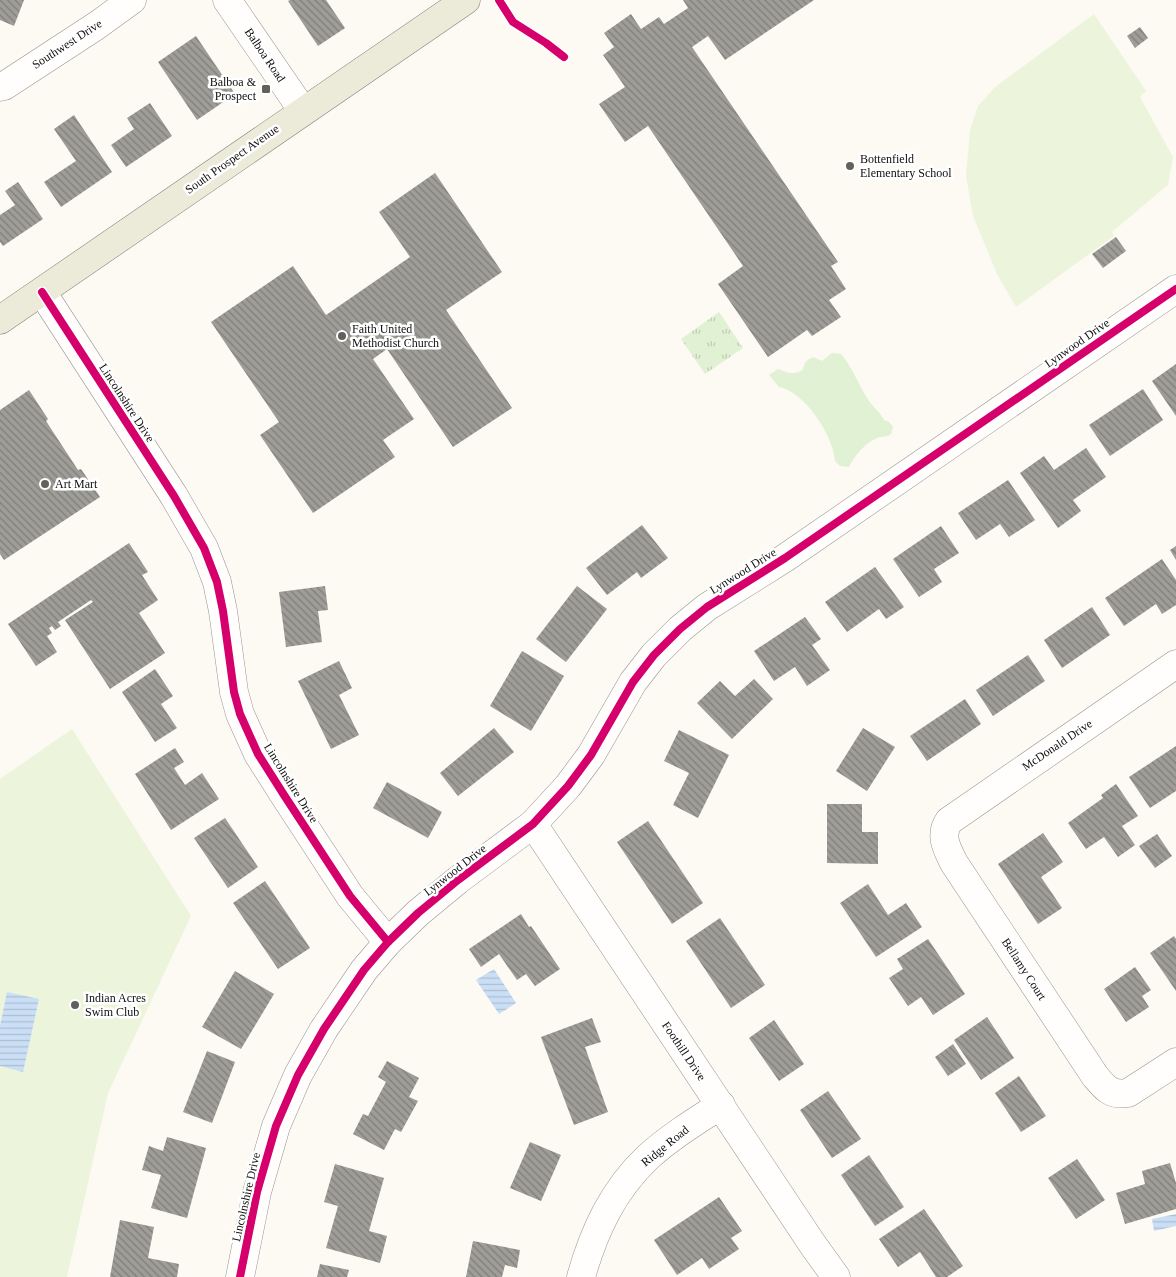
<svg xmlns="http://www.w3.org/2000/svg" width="1176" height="1277" font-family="'Times New Roman',serif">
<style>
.grass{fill:#e1f1d3}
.park{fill:url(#park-tufts)}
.pitch{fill:#ecf5dc}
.water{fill:url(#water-rules)}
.building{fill:url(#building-back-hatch)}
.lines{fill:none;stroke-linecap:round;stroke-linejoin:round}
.minor-casing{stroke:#959491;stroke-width:29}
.major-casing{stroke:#82827e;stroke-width:29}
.minor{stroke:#fffefd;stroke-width:28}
.major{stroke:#ecead9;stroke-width:28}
.cycleway-casing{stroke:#fff;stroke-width:11}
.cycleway{stroke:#d6006c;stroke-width:8}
.poi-dot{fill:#61615e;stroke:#fff;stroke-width:2}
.labels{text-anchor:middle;stroke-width:5;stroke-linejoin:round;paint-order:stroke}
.street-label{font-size:12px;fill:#0e0e0e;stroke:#fff}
.poi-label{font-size:12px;fill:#0e0e0e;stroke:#fff;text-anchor:start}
</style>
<defs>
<pattern id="park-tufts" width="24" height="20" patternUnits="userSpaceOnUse" patternTransform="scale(1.25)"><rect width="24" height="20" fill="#e1f1d3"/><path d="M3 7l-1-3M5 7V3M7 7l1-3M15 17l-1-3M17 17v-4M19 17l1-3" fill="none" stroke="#c0cdb4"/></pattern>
<pattern id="water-rules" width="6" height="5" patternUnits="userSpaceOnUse" patternTransform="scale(1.25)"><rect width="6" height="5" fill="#cadff5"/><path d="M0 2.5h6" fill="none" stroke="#acbed1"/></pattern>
<pattern id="building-back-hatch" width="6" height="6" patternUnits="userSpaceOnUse" patternTransform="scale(1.25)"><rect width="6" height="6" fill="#9f9d98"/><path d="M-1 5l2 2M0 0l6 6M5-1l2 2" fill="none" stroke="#807e7a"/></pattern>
</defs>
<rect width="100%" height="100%" fill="#fcfaf2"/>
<path class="grass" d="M832,353L841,354C853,368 859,386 869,401C874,408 880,412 884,420L889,422L893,427L891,434C886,438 882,436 877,438C864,444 855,455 849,467L840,466L835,461C833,435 805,392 779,387L769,375L778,369C787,373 794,375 803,370C804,363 806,360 813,357L822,361Z"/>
<polygon class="park" points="719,312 743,348 705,374 681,339"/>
<g class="pitch">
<polygon points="1094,14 1146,91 1140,97 1173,157 1168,185 1112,232 1114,236 1016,307 997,274 973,216 966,176 970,130 978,106 995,87"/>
<polygon points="72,729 191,916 108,1093 67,1277 0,1277 0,779"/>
</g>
<g class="water">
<polygon points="494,969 516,1003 499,1014 476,980"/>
<polygon points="7,992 39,999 23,1072 0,1066 0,1026"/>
<polygon points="1176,1214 1176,1226 1154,1231 1152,1219"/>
</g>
<g class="building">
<polygon points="0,0 24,0 14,26 0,20"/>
<polygon points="290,0 326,0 345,28 318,46 288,1"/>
<polygon points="683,0 814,0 725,60 708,36 692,47 838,262 831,266 846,289 829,300 841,317 812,336 807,330 768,357 718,284 743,266 648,126 625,142 599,104 625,87 603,55 614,47 604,33 631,14 641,29 659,17 664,24 688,8"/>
<polygon points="1140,27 1148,38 1135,48 1127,36"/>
<polygon points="196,36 235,94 197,120 158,62"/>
<polygon points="150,103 172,136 126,167 111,145 134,129 127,118"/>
<polygon points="74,115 112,172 61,207 44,182 76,161 54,129"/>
<polygon points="435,173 502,272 446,310 512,408 453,447 387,349 373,359 414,419 383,440 395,457 313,513 260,435 279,422 211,322 293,266 326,315 410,257 379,212"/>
<polygon points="18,182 43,219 3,246 0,242 0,215 15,205 5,191"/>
<polygon points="1116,237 1126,251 1103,268 1092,254"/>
<polygon points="1176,364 1176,416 1152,381"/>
<polygon points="1143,389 1163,420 1110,456 1089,425"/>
<polygon points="29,390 48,419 46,421 78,470 81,469 100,497 4,560 0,554 0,410"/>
<polygon points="1086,448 1106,477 1073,500 1081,511 1058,528 1020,473 1044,456 1054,470"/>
<polygon points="1008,480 1035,520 1009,537 1000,524 976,540 958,513"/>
<polygon points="642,525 668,558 641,578 637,572 607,595 586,568"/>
<polygon points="941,526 959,553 934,569 942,582 919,597 893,559"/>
<polygon points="129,543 148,572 142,575 158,600 139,613 165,653 110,689 65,620 93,602 91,600 58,622 61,626 55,630 52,626 49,628 52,633 47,636 57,652 36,666 8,624"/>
<polygon points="1176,546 1176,560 1170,550"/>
<polygon points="1162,559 1176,580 1176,605 1162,614 1156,604 1124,626 1105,598"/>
<polygon points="875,567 904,607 886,619 879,609 847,632 825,602"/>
<polygon points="325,586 328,610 318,611 322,642 286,647 279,592"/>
<polygon points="577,586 607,609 566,662 536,639"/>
<polygon points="1092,607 1110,635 1062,668 1044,640"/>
<polygon points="805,617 821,639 812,645 830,670 807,686 795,667 774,681 754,651"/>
<polygon points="522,651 564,676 531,731 490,706"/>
<polygon points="1028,655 1045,681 993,716 976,690"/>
<polygon points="339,661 352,688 339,695 359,735 331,749 298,681"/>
<polygon points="155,669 173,696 161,704 177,728 155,742 122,692"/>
<polygon points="754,679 773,699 732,739 697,703 720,681 735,696"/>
<polygon points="965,699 981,724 927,761 910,736"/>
<polygon points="494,728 514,752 458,796 440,773"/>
<polygon points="863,728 895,747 867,791 836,771"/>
<polygon points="679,730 729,755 698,818 673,805 689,773 664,761"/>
<polygon points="1176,746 1176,791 1150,808 1129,777"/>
<polygon points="175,748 184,762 174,768 185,785 202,773 219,799 171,830 135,774"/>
<polygon points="387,782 442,812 428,838 373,808"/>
<polygon points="1116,784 1138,816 1122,826 1135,845 1118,857 1104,837 1086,849 1068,823 1103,798 1101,795"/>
<polygon points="827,804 862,804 862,832 878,832 878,864 827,863"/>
<polygon points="225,818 258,867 228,888 194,838"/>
<polygon points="648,821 703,903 672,924 617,842"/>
<polygon points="1043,833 1063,862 1041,877 1062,908 1038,924 998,864"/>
<polygon points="1157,834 1172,856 1155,868 1139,846"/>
<polygon points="265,881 310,948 278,969 233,903"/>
<polygon points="868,884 888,915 906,903 922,927 876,957 840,903"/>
<polygon points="521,914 529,927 531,926 560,969 535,986 526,974 517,980 499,954 481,967 469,949"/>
<polygon points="720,918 765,985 731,1008 686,941"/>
<polygon points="1174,936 1176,939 1176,991 1150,953"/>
<polygon points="928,939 965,994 933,1015 921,997 908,1006 889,978 903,969 897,959"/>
<polygon points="1135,967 1151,990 1142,996 1149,1007 1126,1022 1104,989"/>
<polygon points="235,971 274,994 241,1049 202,1027"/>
<polygon points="987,1017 1014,1058 981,1080 954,1040"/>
<polygon points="592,1018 601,1042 585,1047 608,1112 574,1125 541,1037"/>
<polygon points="774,1020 804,1064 779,1081 749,1038"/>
<polygon points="953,1044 966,1064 948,1076 935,1057"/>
<polygon points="207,1051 235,1062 212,1123 183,1112"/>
<polygon points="387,1061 419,1078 409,1097 418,1101 401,1132 395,1129 384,1150 353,1134 363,1114 368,1116 386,1082 378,1077"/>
<polygon points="1019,1076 1046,1116 1021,1132 995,1093"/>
<polygon points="828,1091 861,1139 832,1158 800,1110"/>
<polygon points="167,1137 206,1148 187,1218 151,1208 161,1175 142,1170 149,1146 163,1151"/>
<polygon points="530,1142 561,1155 541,1201 510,1188"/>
<polygon points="869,1155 904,1207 875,1226 841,1175"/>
<polygon points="1077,1159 1105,1200 1076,1219 1048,1178"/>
<polygon points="1170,1163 1176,1183 1176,1209 1125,1224 1116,1193 1145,1184 1142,1171"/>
<polygon points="335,1164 384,1178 369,1231 387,1236 380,1263 326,1248 338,1206 324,1202"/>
<polygon points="719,1197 742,1231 731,1238 739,1249 709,1269 702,1258 677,1275 654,1240"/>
<polygon points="924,1209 963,1266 947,1277 936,1277 920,1252 898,1267 879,1239"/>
<polygon points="120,1220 154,1227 148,1258 179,1264 177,1277 110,1277"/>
<polygon points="473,1241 520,1250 517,1268 505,1265 502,1277 466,1277"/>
<polygon points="320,1264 349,1270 347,1277 317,1277"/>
</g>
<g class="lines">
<g class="minor-casing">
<g id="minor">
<polyline points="227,0 303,111"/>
<polyline points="0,87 4,86 96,26 132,0"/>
<polyline points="42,292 174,496 204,548 217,582 223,611 234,692 240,714 258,754 284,795 350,896 388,942"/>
<path d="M1176,664L949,821C939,835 947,849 954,863L1095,1076C1105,1088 1111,1096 1128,1093L1176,1062"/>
<polyline points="533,824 813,1245 836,1277"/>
<polyline points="240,1277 257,1192 276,1126 298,1075 324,1029 364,970 388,942 418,913 458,880 533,824 568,786 591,755 633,682 654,655 680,629 707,607 785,558 1176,289"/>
<path d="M581,1277C594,1231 613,1190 648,1157C670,1137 696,1121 721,1105"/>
</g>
</g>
<g class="major-casing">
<polyline id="major" points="0,320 466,0"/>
</g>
<use href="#minor" class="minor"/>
<use href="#major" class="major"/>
<g class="cycleway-casing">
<g id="cycleway">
<polyline points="499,0 513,22 546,43 564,57"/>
<polyline points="42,292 174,496 204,548 217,582 223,611 234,692 240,714 258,754 284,795 350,896 388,942"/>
<polyline points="240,1277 257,1192 276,1126 298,1075 324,1029 364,970 388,942 418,913 458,880 533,824 568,786 591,755 633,682 654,655 680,629 707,607 785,558 1176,289"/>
</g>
</g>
<use href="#cycleway" class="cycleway"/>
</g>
<g class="poi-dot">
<rect x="261" y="84" width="10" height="10" rx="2.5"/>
<circle cx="850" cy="166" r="5"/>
<circle cx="342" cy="336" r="5"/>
<circle cx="45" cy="484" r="5"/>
<circle cx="75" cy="1005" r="5"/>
</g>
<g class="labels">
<g class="street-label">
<text transform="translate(67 44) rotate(-33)" y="4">Southwest Drive</text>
<text transform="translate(265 55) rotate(56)" y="4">Balboa Road</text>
<text transform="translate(232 159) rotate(-35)" y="4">South Prospect Avenue</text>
<text transform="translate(1077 343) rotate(-35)" y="4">Lynwood Drive</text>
<text transform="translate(127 403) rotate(57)" y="4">Lincolnshire Drive</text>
<text transform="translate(743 571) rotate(-32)" y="4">Lynwood Drive</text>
<text transform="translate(1057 745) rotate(-34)" y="4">McDonald Drive</text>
<text transform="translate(291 783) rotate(58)" y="4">Lincolnshire Drive</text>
<text transform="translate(455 870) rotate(-38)" y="4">Lynwood Drive</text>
<text transform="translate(1024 969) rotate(57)" y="4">Bellamy Court</text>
<text transform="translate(684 1051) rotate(56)" y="4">Foothill Drive</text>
<text transform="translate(665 1146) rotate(-39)" y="4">Ridge Road</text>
<text transform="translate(246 1197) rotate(-77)" y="4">Lincolnshire Drive</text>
</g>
<g class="poi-label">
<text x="256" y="86" text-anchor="end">Balboa &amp;<tspan x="256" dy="14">Prospect</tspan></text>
<text x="860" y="163">Bottenfield<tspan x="860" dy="14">Elementary School</tspan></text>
<text x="352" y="333">Faith United<tspan x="352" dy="14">Methodist Church</tspan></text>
<text x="55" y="488">Art Mart</text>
<text x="85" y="1002">Indian Acres<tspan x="85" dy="14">Swim Club</tspan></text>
</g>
</g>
</svg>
